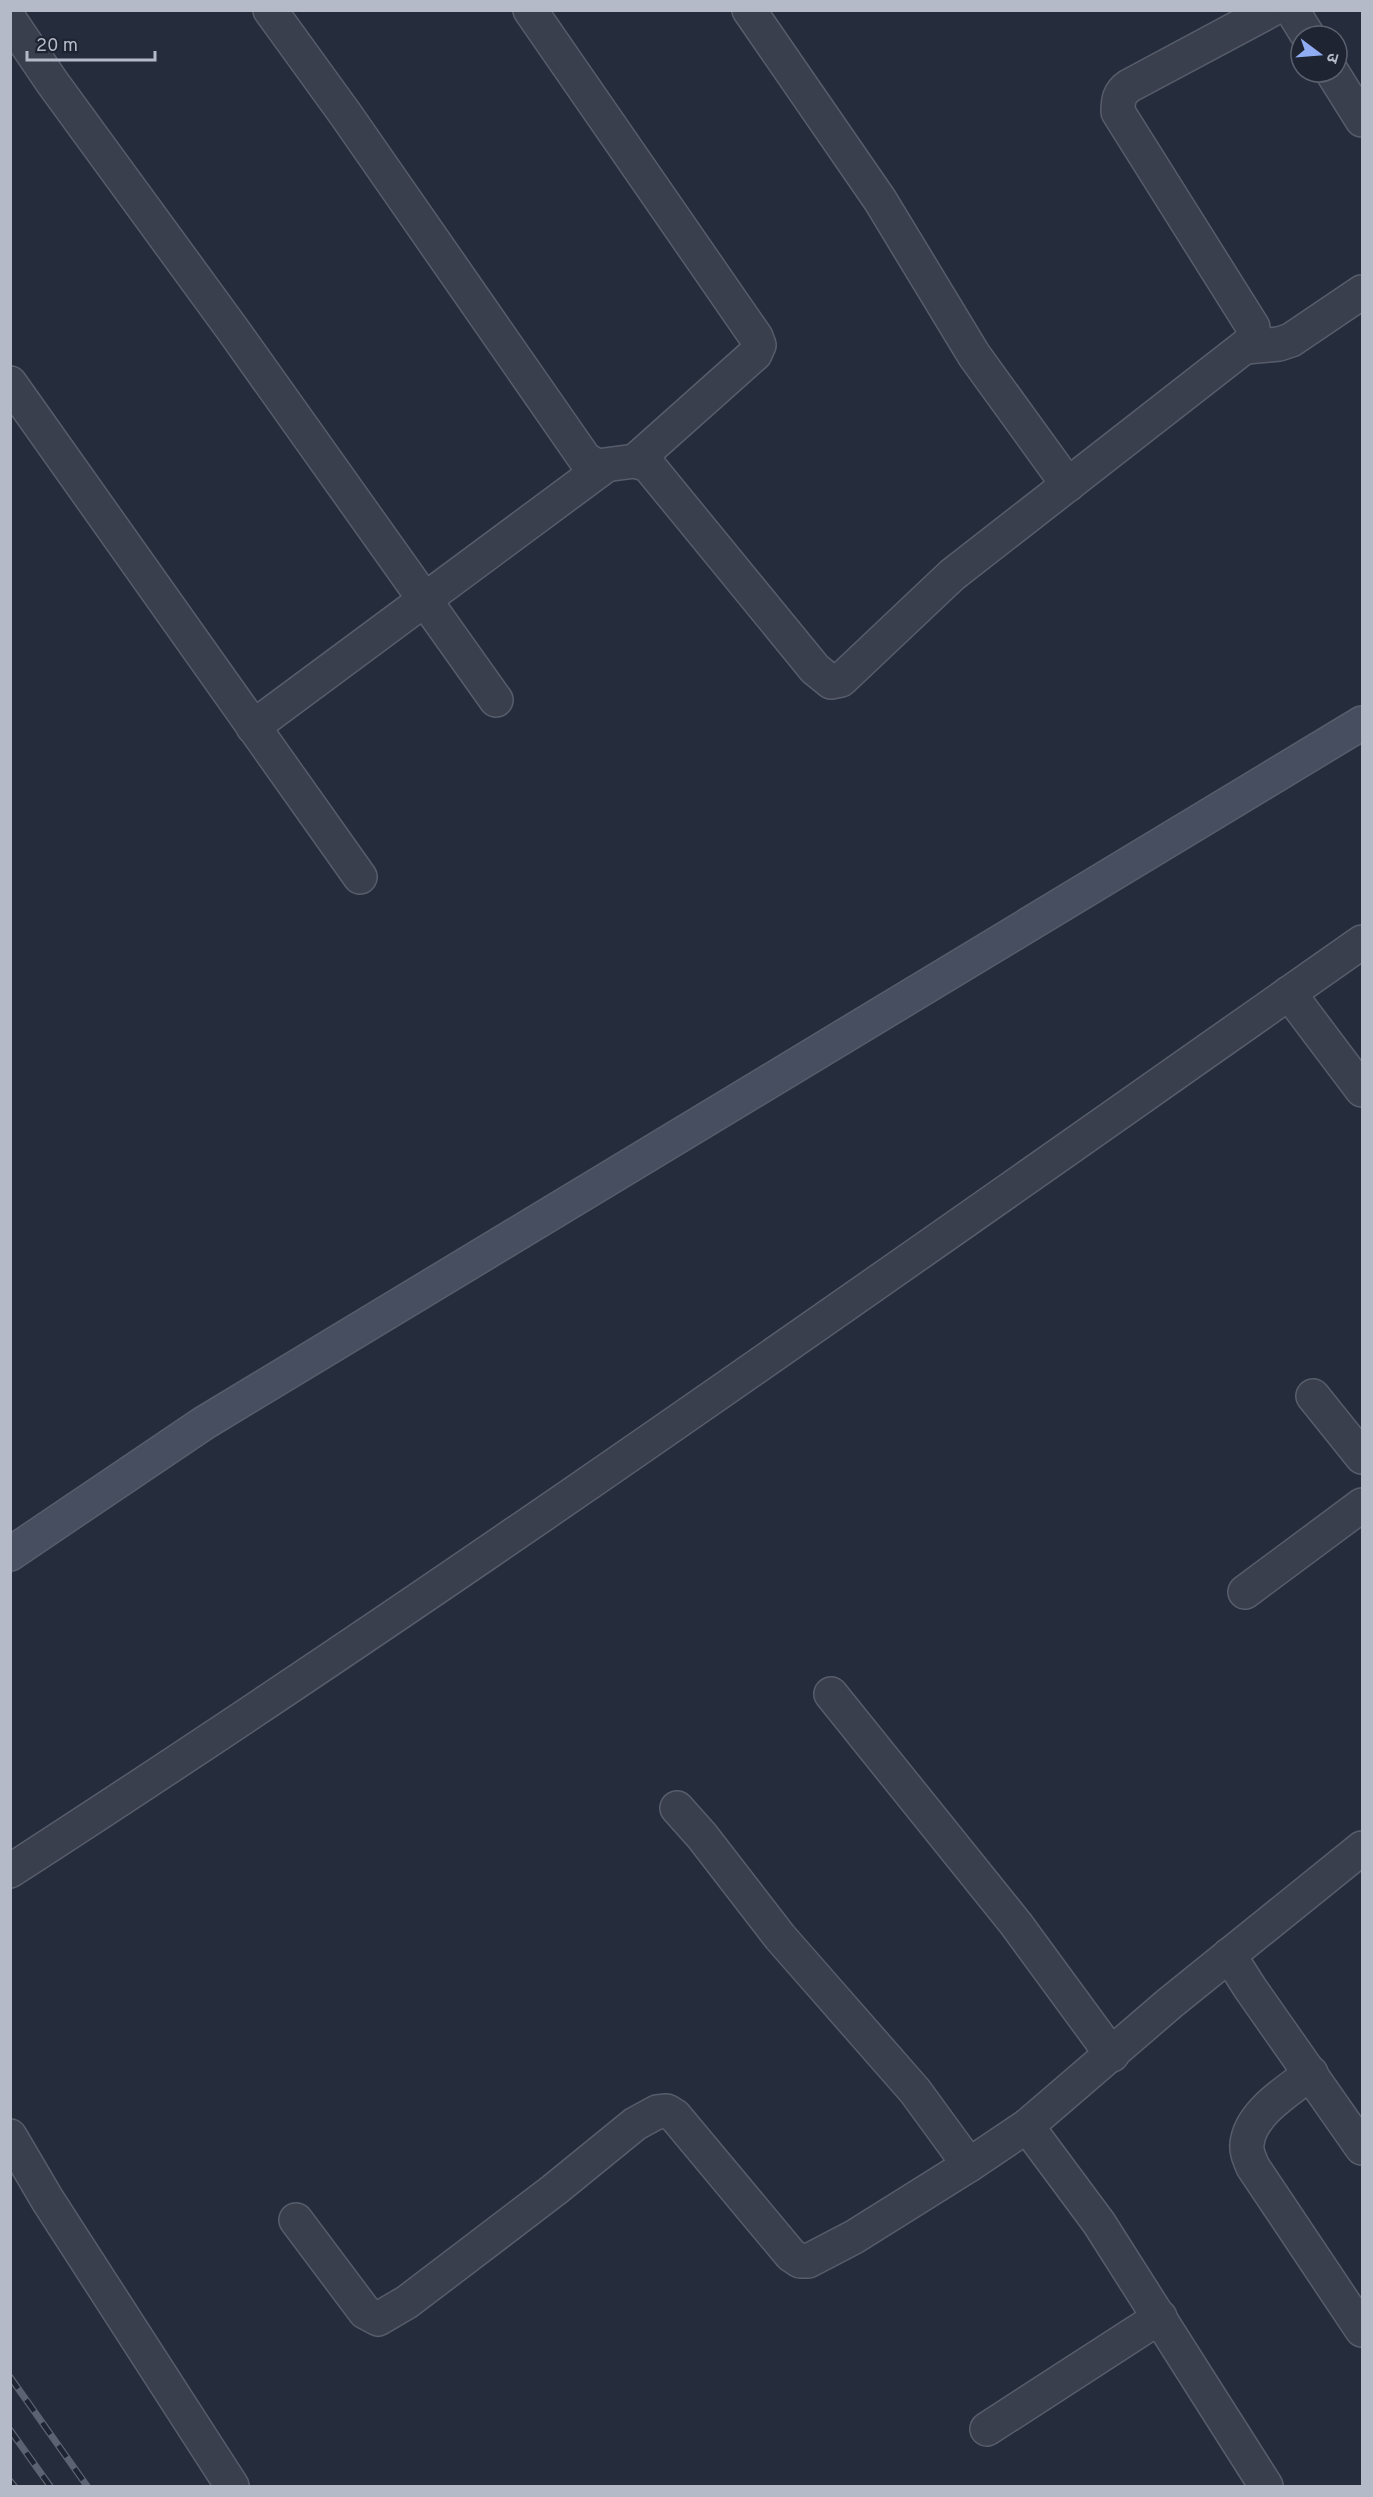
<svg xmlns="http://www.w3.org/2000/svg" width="1373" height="2497" font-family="Overpass,'Noto Sans Devanagari',sans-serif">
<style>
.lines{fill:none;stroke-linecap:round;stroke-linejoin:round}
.street-casing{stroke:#575d6b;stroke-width:36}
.secondary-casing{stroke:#575d6b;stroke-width:36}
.street{stroke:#393f4d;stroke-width:33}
.secondary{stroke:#474e5f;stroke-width:33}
.rail-casing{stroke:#5b6373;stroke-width:7}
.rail{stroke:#1e2432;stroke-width:4.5;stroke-dasharray:14;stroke-linecap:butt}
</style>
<rect width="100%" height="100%" fill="#252d3c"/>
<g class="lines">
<g class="street-casing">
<g id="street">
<path d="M270,10L346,115L585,459L597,466L635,461L648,465L815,669L831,682L841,680L952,575L1252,341L1253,327L1118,112C1118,100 1119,93 1129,86L1271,10"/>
<polyline points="530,10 756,337 759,345 755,354 635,461"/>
<polyline points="749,10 880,200 974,355 1068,485"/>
<polyline points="1292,10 1308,36"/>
<polyline points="10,20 52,82 233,330 496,700"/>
<polyline points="1332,72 1362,120"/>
<polyline points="1246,347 1279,344 1291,340 1362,292"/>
<polyline points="10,383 360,877"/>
<polyline points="253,727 605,466"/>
<polyline points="1289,993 1362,1090"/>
<polyline points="1313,1396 1362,1457"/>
<polyline points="1245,1592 1362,1505"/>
<polyline points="831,1694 1016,1924 1112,2055"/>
<polyline points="677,1808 702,1836 780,1937 915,2091 969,2165"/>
<path d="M10,1871C469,1574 914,1256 1362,942"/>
<polyline points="1229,1955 1250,1988 1362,2148"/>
<path d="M1311,2073C1288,2091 1250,2113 1247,2144C1246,2152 1250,2160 1253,2167L1362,2330"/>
<polyline points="1027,2126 1099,2223 1266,2486"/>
<polyline points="10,2136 47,2199 232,2486"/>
<polyline points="296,2220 365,2312 378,2319 407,2302 554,2190 635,2124 657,2112 667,2111 675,2116 791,2255 800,2261 808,2261 854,2237 969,2165 1027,2126 1170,2003 1362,1848"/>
<polyline points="987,2429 1160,2317"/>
</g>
</g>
<g class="secondary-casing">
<polyline id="secondary" points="10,1554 204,1423 1362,723"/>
</g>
<use href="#street" class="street"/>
<use href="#secondary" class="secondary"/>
<g class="rail-casing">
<g id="rail">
<polyline points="10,2377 87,2486"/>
<polyline points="10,2430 50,2486"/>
<polyline points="10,2481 14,2486"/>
</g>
</g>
<use href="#rail" class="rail"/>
</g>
<rect width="1373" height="2497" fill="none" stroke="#b5bac8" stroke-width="24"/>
<g transform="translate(1319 54) rotate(106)"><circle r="28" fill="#1e2432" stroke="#5a606e" stroke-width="1.5"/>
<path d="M0-4.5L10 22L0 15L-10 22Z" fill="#90acf2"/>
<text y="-9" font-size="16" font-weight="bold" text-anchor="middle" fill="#b5bac8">उ</text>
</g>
<path d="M27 51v9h128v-9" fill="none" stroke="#b5bac8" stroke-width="3"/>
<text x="36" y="51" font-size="18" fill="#b5bac8" stroke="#1e2432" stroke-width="4.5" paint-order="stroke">20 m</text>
</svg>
